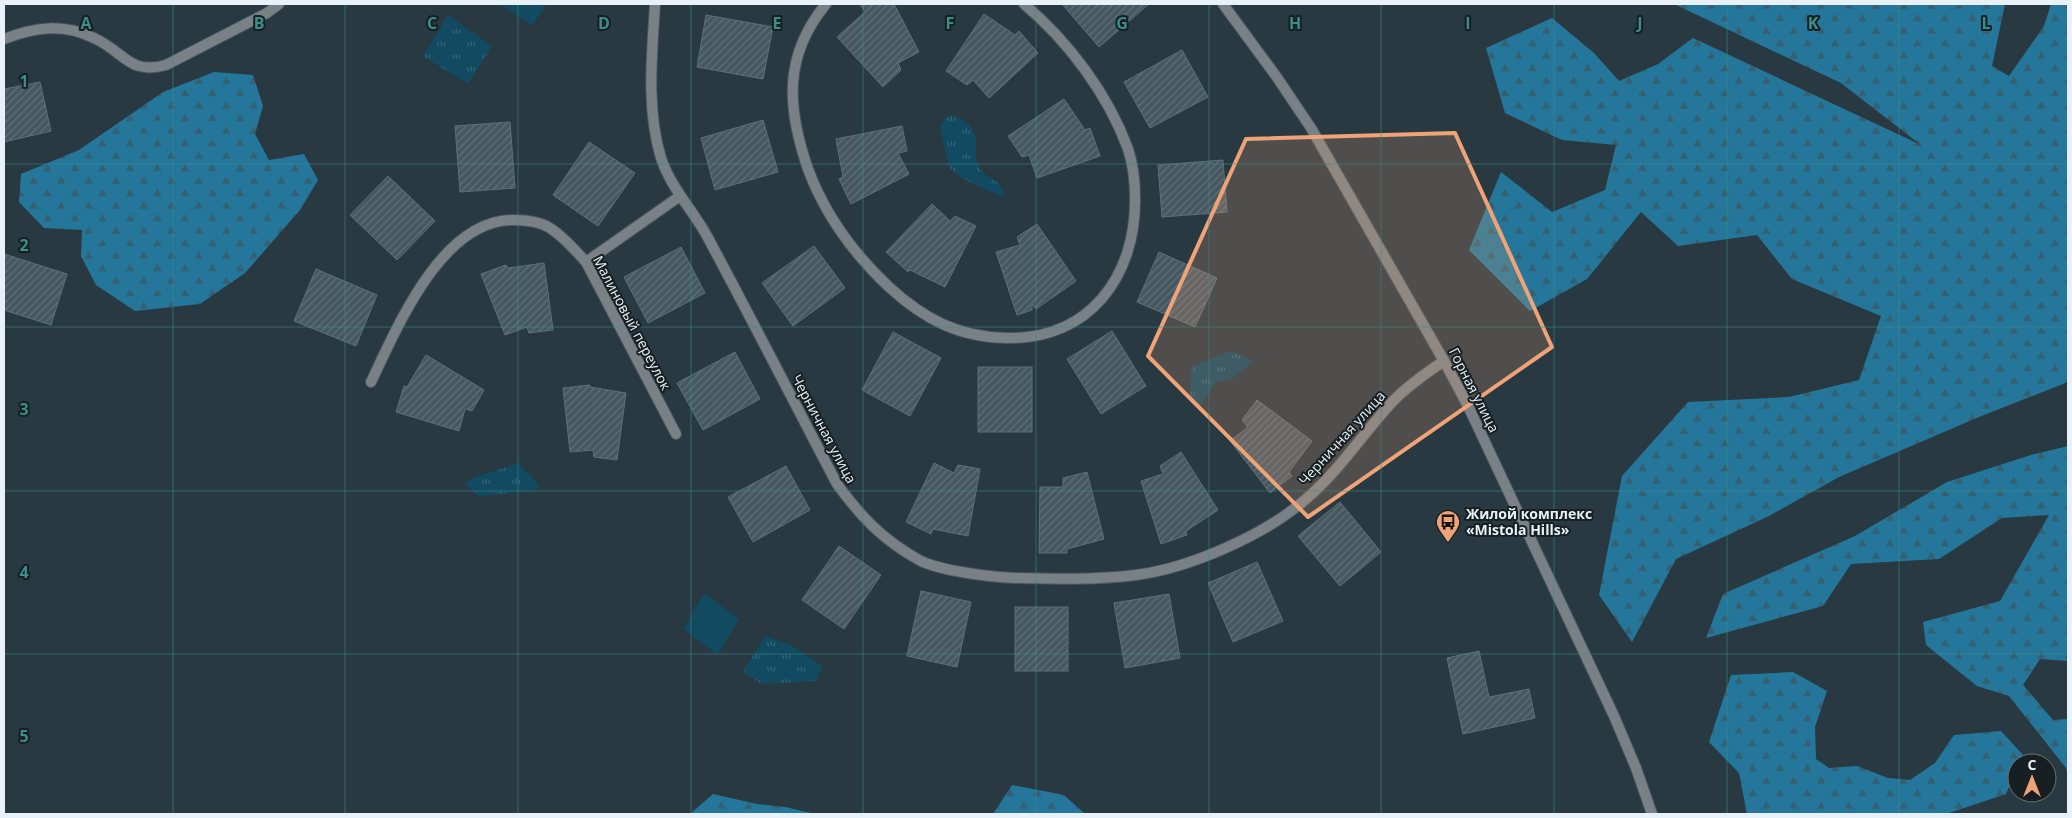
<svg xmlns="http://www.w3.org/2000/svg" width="2072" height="818" font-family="'Open Sans',sans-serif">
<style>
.grass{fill:#114a61}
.forest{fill:url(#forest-firs)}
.park{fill:url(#park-tufts)}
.building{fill:url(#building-hatch);stroke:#5d707a}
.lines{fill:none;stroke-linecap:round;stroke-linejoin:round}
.street-casing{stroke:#47565f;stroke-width:12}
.street{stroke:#798186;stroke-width:10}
.marked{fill:#efa377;fill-opacity:0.2;stroke:#efa377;stroke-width:4;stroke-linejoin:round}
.grid{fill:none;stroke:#3a8f89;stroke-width:1;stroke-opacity:0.55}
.labels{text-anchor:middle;stroke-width:4;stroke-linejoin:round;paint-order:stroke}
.street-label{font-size:14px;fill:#e7f1f7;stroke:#171f23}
.poi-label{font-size:14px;font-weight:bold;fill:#e7f1f7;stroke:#171f23;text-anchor:start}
.grid-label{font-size:16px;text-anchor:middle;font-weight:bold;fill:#3a8f89;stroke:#171f23;stroke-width:4;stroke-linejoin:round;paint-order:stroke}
</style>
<defs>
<pattern id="forest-firs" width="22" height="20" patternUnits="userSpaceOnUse" patternTransform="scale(1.25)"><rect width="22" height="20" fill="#24779a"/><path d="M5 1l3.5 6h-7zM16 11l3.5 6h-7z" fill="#346072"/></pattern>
<pattern id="park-tufts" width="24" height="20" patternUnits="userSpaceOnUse" patternTransform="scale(1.25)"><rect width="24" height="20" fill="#114a61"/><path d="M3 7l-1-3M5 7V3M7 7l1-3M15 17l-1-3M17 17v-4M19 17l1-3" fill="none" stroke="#346578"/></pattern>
<pattern id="building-hatch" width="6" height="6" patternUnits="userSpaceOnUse" patternTransform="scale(1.25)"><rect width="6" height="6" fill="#455761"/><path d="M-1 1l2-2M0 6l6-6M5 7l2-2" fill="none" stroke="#607078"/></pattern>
</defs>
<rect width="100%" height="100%" fill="#283942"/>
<g class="grass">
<polygon points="499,4 547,4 532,26"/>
<polygon points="704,593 739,619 718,655 683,629"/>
</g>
<g class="forest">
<polygon points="1674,4 2005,4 1992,66 2009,76 2044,26 2051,4 2068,4 2068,382 1979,417 1839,477 1769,516 1676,559 1632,642 1599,595 1622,476 1688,402 1789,397 1859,380 1881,316 1792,279 1757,235 1678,246 1641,212 1587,279 1530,311 1469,250 1501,172 1552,212 1605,190 1616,145 1562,140 1505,113 1486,48 1552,18 1594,53 1619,81 1658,64 1693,38 1921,145 1841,83"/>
<polygon points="214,72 253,75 263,106 255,134 269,160 304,154 318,180 300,210 245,273 200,304 135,311 96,285 81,256 82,230 44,228 19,202 21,174 79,150 163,92"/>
<polygon points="2068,446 2068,661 2040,659 2023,685 2053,720 2068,719 2068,775 2066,768 2009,696 1977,686 1926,645 1923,622 2000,601 2049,515 2002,518 1939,559 1851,564 1823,606 1706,638 1723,594 1855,536 1947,482 2031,455"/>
<polygon points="1793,672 1827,691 1815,727 1816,759 1829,768 1857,766 1888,778 1910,780 1935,763 1954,735 2001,731 2023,755 2019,763 2017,763 2017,768 2006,794 1946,814 1747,814 1739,773 1709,742 1731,675"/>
<polygon points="1012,785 1064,795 1085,814 993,814"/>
<polygon points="713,794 757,804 785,807 815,814 690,814"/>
</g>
<g class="park">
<polygon points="448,15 492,46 468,84 423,56"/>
<path d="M950,116C963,116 974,127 976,140C977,149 974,158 979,167C988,182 1000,175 1005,198L961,178L949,167L940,127L944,119Z"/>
<path d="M1231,351L1253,361C1243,370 1231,384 1216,381L1200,406L1190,394L1191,372L1193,366Z"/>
<polygon points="518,463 540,486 532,491 478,496 464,483 476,477"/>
<polygon points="765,636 791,645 822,666 816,681 762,684 743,672"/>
</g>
<g class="building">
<polygon points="860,4 894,4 919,52 898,63 901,70 883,87 837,37 865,12"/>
<polygon points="1062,4 1149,4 1099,47"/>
<polygon points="984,14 1015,35 1019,31 1038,53 989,98 973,80 967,85 946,71"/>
<polygon points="706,15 773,27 763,79 697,67"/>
<polygon points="1182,50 1208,97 1150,128 1124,82"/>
<polygon points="40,82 51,131 4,142 4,89"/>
<polygon points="1064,99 1085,130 1090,128 1100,156 1037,178 1029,155 1022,157 1008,136"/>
<polygon points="763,120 778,172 715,190 701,138"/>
<polygon points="510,122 515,188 460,192 455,126"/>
<polygon points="902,126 907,151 898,153 909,174 851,204 839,179 843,177 836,139"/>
<polygon points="589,142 635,173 598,226 553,195"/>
<polygon points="1223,160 1227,212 1162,217 1158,165"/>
<polygon points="388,176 435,221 397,260 350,215"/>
<polygon points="932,204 950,221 955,216 976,226 945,287 910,270 908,272 886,252"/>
<polygon points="1037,224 1076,281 1036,309 1032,304 1032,310 1017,315 996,252 1020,245 1017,237"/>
<polygon points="814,246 845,288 793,326 762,283"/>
<polygon points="681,247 705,293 648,323 624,277"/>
<polygon points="1159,252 1217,278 1195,327 1137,302"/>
<polygon points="4,254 67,274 51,325 4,310"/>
<polygon points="544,263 553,330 529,333 527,327 505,335 481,274 506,265 508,268"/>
<polygon points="316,269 377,295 356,346 294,321"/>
<polygon points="1112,331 1146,386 1101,414 1067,359"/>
<polygon points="893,332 941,358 910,416 862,390"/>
<polygon points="735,352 760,399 703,430 677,383"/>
<polygon points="426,355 484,390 472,411 465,409 459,431 396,412 404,386 407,387"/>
<rect x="978" y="367" width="54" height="65"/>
<polygon points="590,385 590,387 626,393 617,460 594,457 593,450 570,452 563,388"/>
<polygon points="1257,400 1312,441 1289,472 1292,476 1270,493 1230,441 1248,427 1242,420"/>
<polygon points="1181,452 1218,510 1186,531 1187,535 1161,544 1141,481 1163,474 1160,466"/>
<polygon points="934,463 954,473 958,465 980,469 968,536 933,529 931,534 906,522"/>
<polygon points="786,466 810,510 753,542 728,497"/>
<polygon points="1087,472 1104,539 1067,549 1067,553 1039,553 1040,487 1063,487 1063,478"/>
<polygon points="1340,502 1381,552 1340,586 1298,536"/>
<polygon points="839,546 881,575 844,629 802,600"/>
<polygon points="1257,562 1283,621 1233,642 1208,583"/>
<polygon points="921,591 971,602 957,667 907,656"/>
<polygon points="1169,594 1180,658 1125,668 1114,603"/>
<rect x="1015" y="607" width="53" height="64"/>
<polygon points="1479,651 1489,697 1529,689 1535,718 1463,734 1447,658"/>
</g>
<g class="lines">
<g class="street-casing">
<g id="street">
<path d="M655,4C652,55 646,108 661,158C671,188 692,209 707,236C751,318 794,402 837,484C861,517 883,540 919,560C940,571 991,577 1015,578C1056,579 1096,580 1136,575C1190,568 1265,535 1306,499C1340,470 1364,432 1394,400C1409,385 1426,373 1444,361"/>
<path d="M826,4C783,56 787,108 808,169C825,215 854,254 889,287C924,319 958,337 1006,338C1089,340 1136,277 1135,198C1135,182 1133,164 1128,149C1108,94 1068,41 1024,4"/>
<polyline points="1223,4 1276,76 1311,128 1444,361 1468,406 1614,716 1636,768 1652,814"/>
<path d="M4,39C35,27 63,23 94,38C125,52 128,75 166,65L267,13L279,4"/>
<polyline points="586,262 680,196"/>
<path d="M371,382C397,328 441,220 513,220C525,220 539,221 550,228C564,237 575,250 586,262L676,434"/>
</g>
</g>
<use href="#street" class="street"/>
</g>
<path class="marked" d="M1455,133L1552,347L1308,517L1148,356L1246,139Z"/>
<path class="grid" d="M173,4V814M345,4V814M518,4V814M691,4V814M863,4V814M1036,4V814M1209,4V814M1381,4V814M1554,4V814M1727,4V814M1899,4V814M4,164H2068M4,327H2068M4,491H2068M4,654H2068"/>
<defs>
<g id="bus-pin" transform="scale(1.25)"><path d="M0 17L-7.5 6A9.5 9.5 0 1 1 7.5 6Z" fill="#efa377" stroke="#171f23"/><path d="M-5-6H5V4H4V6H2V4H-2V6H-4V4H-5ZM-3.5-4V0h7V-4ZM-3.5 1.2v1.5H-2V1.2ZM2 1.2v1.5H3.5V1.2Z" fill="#111"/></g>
</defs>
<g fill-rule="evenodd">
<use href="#bus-pin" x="1448" y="522"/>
</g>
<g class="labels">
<g class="street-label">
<text transform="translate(632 323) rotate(62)" y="5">Малиновый переулок</text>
<text transform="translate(1474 390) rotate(63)" y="5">Горная улица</text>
<text transform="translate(824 429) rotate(62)" y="5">Черничная улица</text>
<text transform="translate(1342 438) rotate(-48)" y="5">Черничная улица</text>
</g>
<g class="poi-label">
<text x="1466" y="519">Жилой комплекс<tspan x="1466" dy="16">«Mistola Hills»</tspan></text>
</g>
</g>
<g class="grid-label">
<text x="86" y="29">A</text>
<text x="259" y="29">B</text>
<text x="432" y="29">C</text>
<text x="604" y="29">D</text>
<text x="777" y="29">E</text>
<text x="950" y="29">F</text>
<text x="1122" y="29">G</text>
<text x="1295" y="29">H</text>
<text x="1468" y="29">I</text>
<text x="1640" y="29">J</text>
<text x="1813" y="29">K</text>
<text x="1986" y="29">L</text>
<text x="24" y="87">1</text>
<text x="24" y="251">2</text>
<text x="24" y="415">3</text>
<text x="24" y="578">4</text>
<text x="24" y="742">5</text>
</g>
<rect width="2072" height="818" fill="none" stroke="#e7f1f7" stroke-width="10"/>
<g transform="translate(2032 778)"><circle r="24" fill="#171f23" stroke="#6a7378"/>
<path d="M0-4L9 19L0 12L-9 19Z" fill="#efa377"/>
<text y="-8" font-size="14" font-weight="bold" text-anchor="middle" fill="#e7f1f7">С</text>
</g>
</svg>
